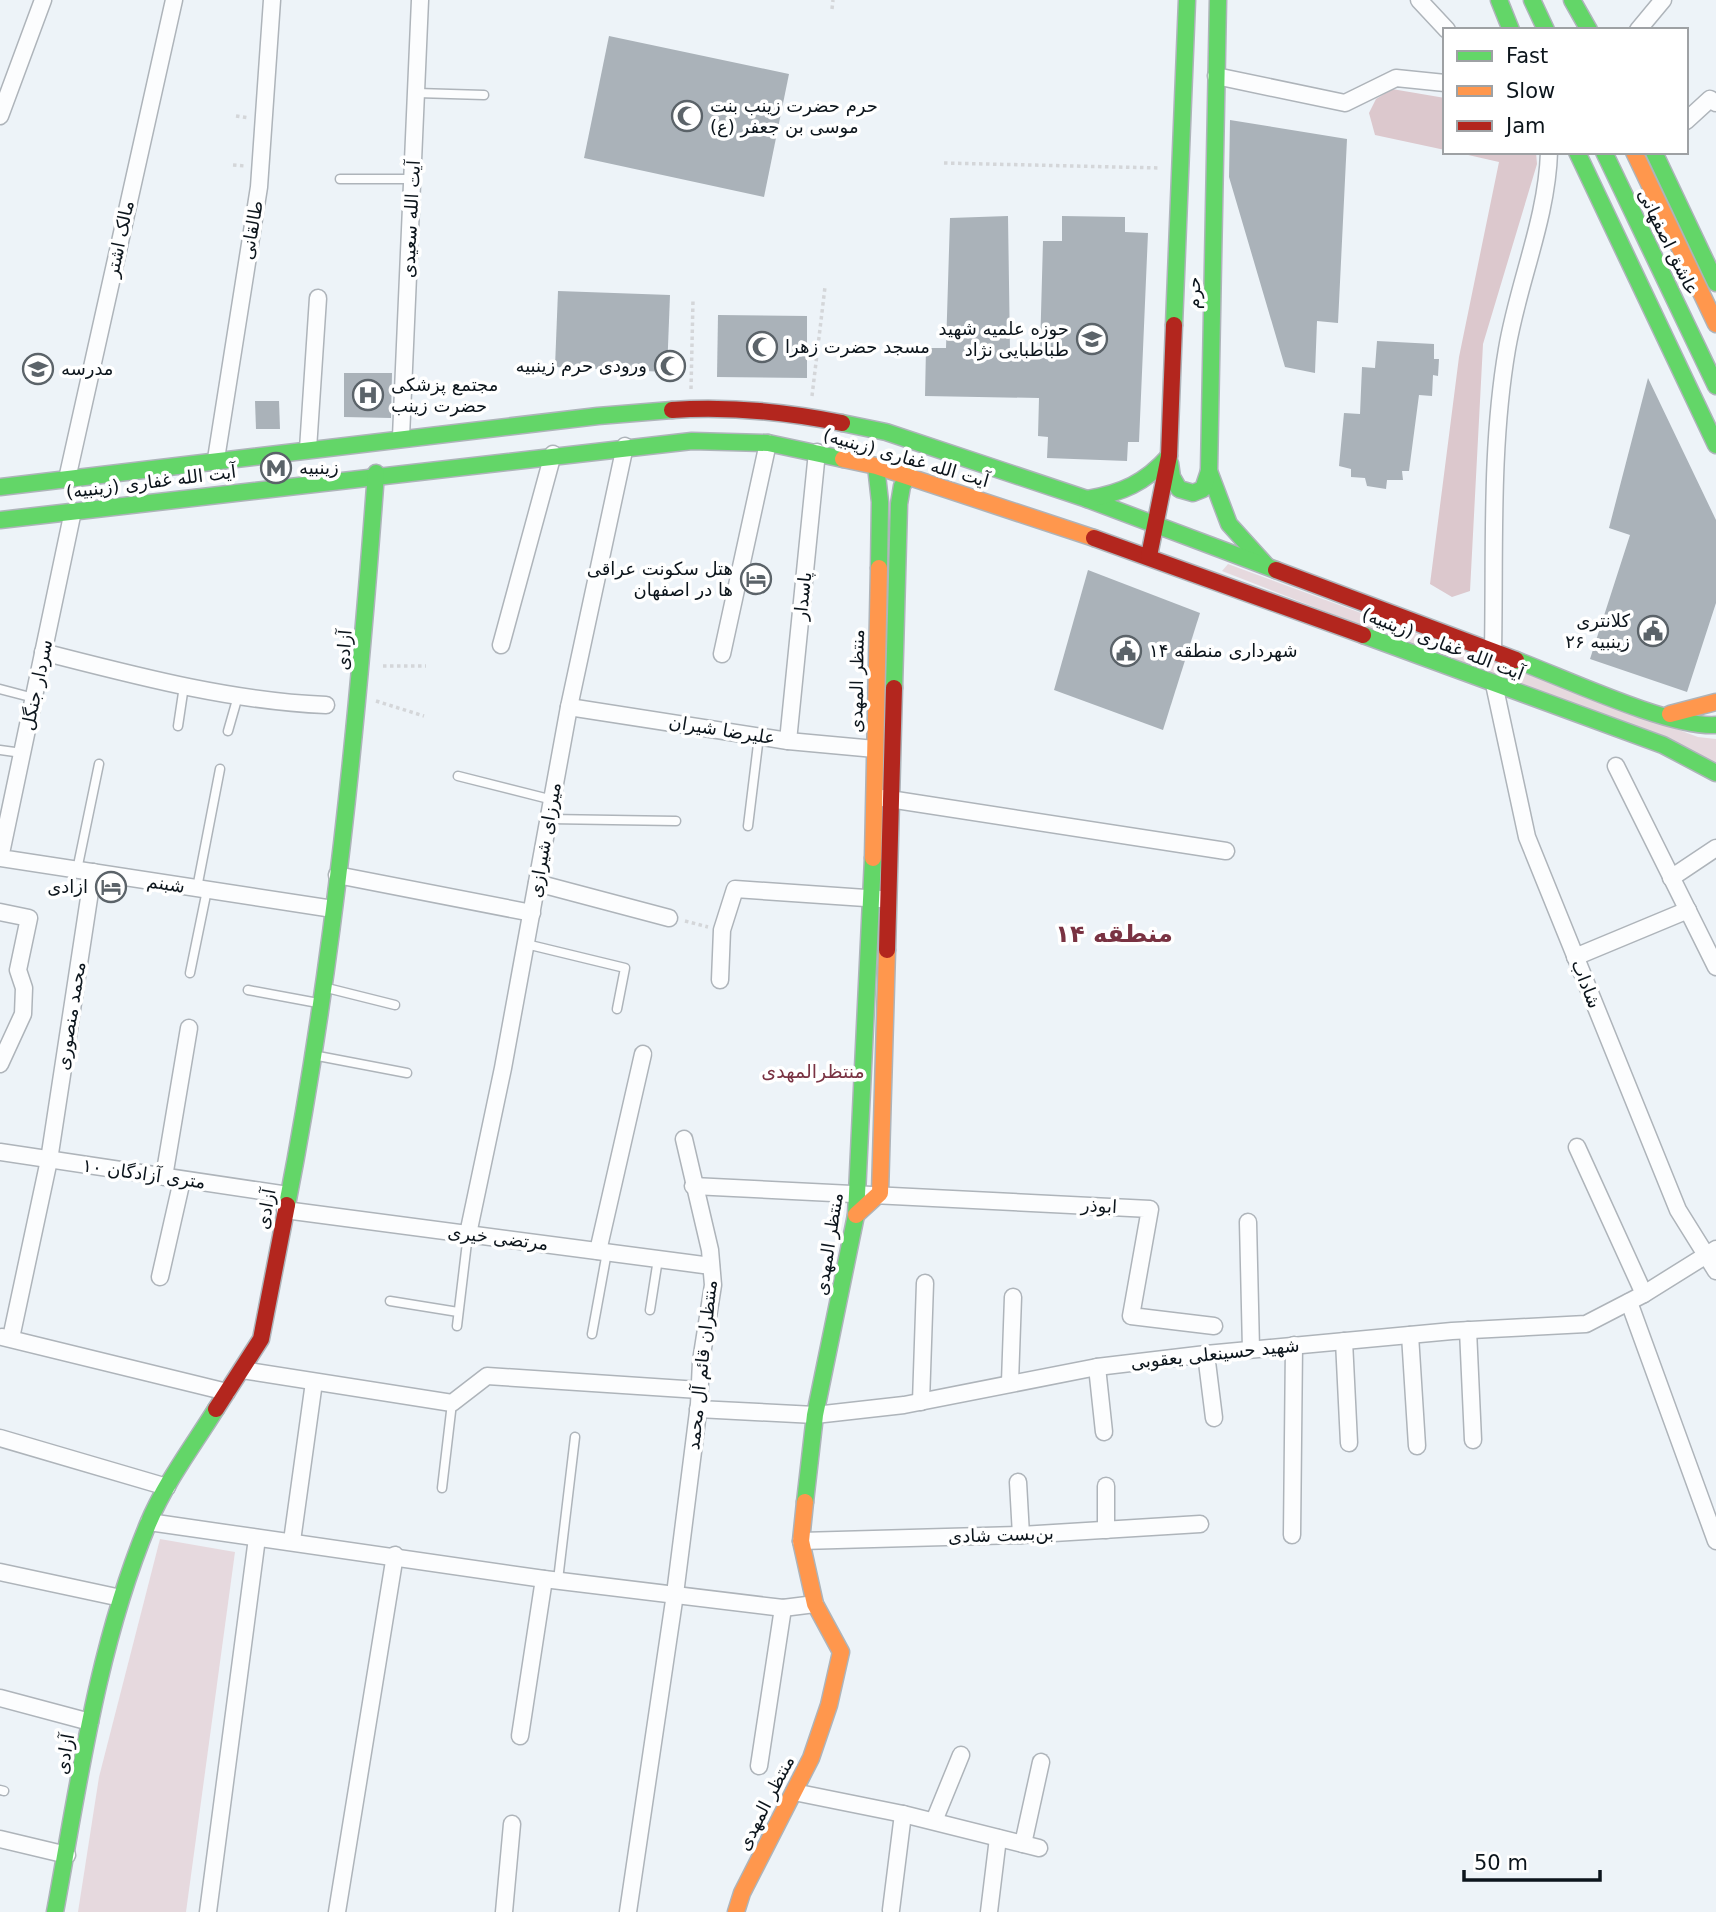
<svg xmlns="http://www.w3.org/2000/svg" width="1716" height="1912" font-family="'DejaVu Sans',Cairo,sans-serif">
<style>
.green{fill:#e6d9de}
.forest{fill:#dcc8cd}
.building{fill:#aab2b9}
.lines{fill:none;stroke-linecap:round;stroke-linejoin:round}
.lane-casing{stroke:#aeb4ba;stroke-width:11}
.street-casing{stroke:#aeb4ba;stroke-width:19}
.fast-casing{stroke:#aeb4ba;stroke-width:19}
.slow-casing{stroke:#aeb4ba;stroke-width:19}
.jam-casing{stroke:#aeb4ba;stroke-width:19}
.path{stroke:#d4d6d9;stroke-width:3.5;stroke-dasharray:3.5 3.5;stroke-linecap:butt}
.lane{stroke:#fcfdfe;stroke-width:8}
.street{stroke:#fcfdfe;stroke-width:16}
.fast{stroke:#63d668;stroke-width:16}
.slow{stroke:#ff974d;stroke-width:16}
.jam{stroke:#b3261e;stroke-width:16}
.labels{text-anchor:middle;stroke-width:7;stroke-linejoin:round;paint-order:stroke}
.poi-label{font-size:18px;fill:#0c151c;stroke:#fff;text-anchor:start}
.street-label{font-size:18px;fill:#0c151c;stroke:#fff}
.neighbourhood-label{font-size:19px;fill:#793242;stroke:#fff}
.district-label{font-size:24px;font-weight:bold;fill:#793242;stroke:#fff}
</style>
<rect width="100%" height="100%" fill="#edf3f8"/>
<g class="green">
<polygon points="1228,564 1698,737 1716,739 1716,764 1222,571"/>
<polygon points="160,1539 235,1552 186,1912 78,1912 99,1777"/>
</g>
<g class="forest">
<polygon points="1392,89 1445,98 1445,150 1375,135 1369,113 1376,99"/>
<polygon points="1455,152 1536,152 1537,164 1483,344 1470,591 1452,597 1430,584 1459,357 1499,162"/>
</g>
<g class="building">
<polygon points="609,36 789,74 764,197 584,158"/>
<polygon points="1230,120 1347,139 1338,323 1317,321 1315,373 1285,367 1229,177"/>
<polygon points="1008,216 1010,350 1040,351 1043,241 1062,241 1062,216 1125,217 1125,232 1148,233 1139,442 1128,442 1127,461 1047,458 1048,437 1038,436 1039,398 925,396 926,348 946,348 950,218"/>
<polygon points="558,291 670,295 667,372 555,367"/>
<polygon points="718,315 807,316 807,378 717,377"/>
<polygon points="1377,341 1434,344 1434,359 1439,359 1438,376 1433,375 1432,396 1419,395 1409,471 1402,471 1403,480 1387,480 1386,489 1367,486 1365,478 1351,477 1351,469 1339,466 1344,413 1360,414 1362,367 1375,368"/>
<polygon points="344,373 392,373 391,418 344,417"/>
<polygon points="1648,378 1716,520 1716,603 1687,692 1590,659 1630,535 1609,528"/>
<polygon points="255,401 279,401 280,429 256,429"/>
<polygon points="1088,570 1200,613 1163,730 1054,690"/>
</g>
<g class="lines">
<g class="lane-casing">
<g id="lane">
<polyline points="417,93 484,95"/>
<polyline points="340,179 413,179"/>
<polyline points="0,689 34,698"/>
<polyline points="178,726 184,686"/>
<polyline points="228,731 238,696"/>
<polyline points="0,750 22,753"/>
<polyline points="458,776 553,800"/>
<polyline points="549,819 676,821"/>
<polyline points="748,826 759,736"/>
<polyline points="77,870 99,764"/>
<polyline points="197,888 220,769"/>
<polyline points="526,944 625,968 617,1009"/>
<polyline points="190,973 207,890"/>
<polyline points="327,988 395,1005"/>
<polyline points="248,990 318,1003"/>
<polyline points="318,1056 407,1073"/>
<polyline points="390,1301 458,1312"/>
<polyline points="650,1310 658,1259"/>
<polyline points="457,1326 468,1234"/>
<polyline points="592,1334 607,1252"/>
<polyline points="442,1488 452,1403"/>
<polyline points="558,1580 575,1437"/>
<polyline points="0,1790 4,1791"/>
</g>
</g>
<g class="street-casing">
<g id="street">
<polyline points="1419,0 1447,30"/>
<polyline points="1638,30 1663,0"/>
<polyline points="1216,76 1345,103 1396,78 1445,83"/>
<polyline points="0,116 43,0"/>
<polyline points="1686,121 1710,99 1716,103"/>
<polyline points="401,437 420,0"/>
<polyline points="308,449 318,298"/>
<polyline points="216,459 259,187 272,0"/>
<polyline points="67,479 174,0"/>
<polyline points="73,511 0,858 333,909"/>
<polyline points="501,645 553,454"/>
<path d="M43,652C137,676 230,701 326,705"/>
<path d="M1493,652C1495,552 1490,448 1507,349C1518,283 1547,219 1549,152"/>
<polyline points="722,654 768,443"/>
<polyline points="1494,684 1527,837 1678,1210 1716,1271"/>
<polyline points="569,707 788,741 875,749"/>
<polyline points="788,741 817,452"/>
<polyline points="1616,766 1716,967"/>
<polyline points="883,798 1226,851"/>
<polyline points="337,875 532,913"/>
<polyline points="1671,878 1716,848"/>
<polyline points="537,883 669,918"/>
<polyline points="0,912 29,918 18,970 24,988 23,1014 0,1064"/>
<polyline points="1575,957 1688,910"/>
<polyline points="720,980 722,930 735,889 880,899"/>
<polyline points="1577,1147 1644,1294"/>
<polyline points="0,1152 288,1195"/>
<polyline points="164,1177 189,1028"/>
<polyline points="693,1186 1150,1209 1131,1316 1214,1326"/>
<polyline points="285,1210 711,1266"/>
<polyline points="1248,1222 1251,1349"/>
<polyline points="468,1234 503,1068 569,707 625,446"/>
<polyline points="598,1251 643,1054"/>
<polyline points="160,1277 182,1180"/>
<polyline points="1629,1302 1716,1541"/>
<polyline points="1468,1330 1473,1440"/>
<polyline points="1410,1335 1417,1446"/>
<polyline points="2,1337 227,1392"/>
<polyline points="11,1338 49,1160 93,872"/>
<polyline points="1344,1341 1349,1443"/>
<polyline points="1206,1354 1214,1418"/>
<polyline points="1097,1367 1104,1432"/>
<polyline points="242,1370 452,1403 487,1376 699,1390"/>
<polyline points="1010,1382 1013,1297"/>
<polyline points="921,1402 925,1283"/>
<polyline points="698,1409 815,1415 904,1405 1097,1367 1206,1354 1452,1331 1586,1324 1644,1294 1716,1249"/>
<polyline points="0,1438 167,1487"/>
<polyline points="1018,1482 1021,1535"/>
<polyline points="149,1522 544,1579 783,1608 815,1604"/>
<polyline points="1106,1530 1106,1486"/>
<polyline points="1292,1535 1294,1345"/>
<polyline points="292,1541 314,1382"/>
<polyline points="801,1541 1021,1535 1200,1524"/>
<polyline points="0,1572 121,1598"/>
<polyline points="0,1698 90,1722"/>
<polyline points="520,1736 544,1579"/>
<polyline points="759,1766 783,1608"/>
<polyline points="794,1792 903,1814 1039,1848"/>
<polyline points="934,1821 961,1755"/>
<polyline points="0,1839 67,1855"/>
<polyline points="1023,1844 1041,1762"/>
<polyline points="891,1910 903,1814"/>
<polyline points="208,1912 257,1538"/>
<polyline points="337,1912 395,1555"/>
<polyline points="504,1912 512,1824"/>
<polyline points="628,1912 675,1594 699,1404 701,1361 713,1285 710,1250 684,1139"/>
<polyline points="989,1912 998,1838"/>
</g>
</g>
<g class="fast-casing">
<g id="fast">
<polyline points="1218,0 1209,471 1229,524 1266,565"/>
<polyline points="1499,0 1511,30"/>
<polyline points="1532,0 1546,30"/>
<polyline points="1572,0 1589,30"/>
<polyline points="1577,152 1716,445"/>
<polyline points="1604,152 1716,386"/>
<polyline points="1654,152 1716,283"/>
<polyline points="1174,325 1187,0"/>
<polyline points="842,423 886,432 1087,499 1276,570"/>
<polyline points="1170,463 1172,477 1179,489 1193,493 1203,489 1209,471"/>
<polyline points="876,466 880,502 879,568"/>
<polyline points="0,487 598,416 672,410"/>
<path d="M1087,499C1122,493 1145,483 1169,456"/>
<polyline points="0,520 692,441 768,443 843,459"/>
<polyline points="1363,635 1663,745 1716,773"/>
<path d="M1516,660C1564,678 1670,728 1716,725"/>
<polyline points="894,688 899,504 902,486 909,475"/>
<path d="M287,1205C334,964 358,718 376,473"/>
<polyline points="805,1502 815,1415 856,1215 873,858"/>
<path d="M55,1912C79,1782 97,1647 148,1524C165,1483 193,1446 216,1409"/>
</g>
</g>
<g class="slow-casing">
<g id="slow">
<polyline points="1634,152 1716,324"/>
<polyline points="843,459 876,466 1094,538"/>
<polyline points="1670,714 1716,702"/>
<polyline points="873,858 879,568"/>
<polyline points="856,1215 880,1193 887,950"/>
<polyline points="736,1912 742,1893 811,1758 829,1705 841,1652 815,1604 801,1541 805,1502"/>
</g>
</g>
<g class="jam-casing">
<g id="jam">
<path d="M672,410C728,406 787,412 842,423"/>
<polyline points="1094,538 1363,635"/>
<polyline points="1149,556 1169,456 1174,325"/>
<polyline points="1276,570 1516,660"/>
<polyline points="887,950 894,688"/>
<polyline points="216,1409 261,1339 287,1205"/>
</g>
</g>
<g class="path">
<polyline points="832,9 833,0"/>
<polyline points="236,116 249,118"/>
<polyline points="944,163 1160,168"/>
<polyline points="233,165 245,166"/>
<polyline points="691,389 693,300"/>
<polyline points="812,396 825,287"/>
<polyline points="383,666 426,666"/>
<polyline points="376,701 424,716"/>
<polyline points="685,921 708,927"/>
</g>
<use href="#lane" class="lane"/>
<use href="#street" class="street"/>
<use href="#fast" class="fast"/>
<use href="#slow" class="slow"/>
<use href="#jam" class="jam"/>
</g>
<defs>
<g id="mosque-ring" transform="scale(1.575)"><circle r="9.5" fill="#fff" stroke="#5b6369" stroke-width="1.5"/><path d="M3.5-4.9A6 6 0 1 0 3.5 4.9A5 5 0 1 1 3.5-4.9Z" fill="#5b6369"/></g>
<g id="school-ring" transform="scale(1.575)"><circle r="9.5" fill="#fff" stroke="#5b6369" stroke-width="1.5"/><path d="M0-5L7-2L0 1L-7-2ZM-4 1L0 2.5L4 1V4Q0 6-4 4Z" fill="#5b6369"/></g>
<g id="hospital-ring" transform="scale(1.575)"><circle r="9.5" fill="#fff" stroke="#5b6369" stroke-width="1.5"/><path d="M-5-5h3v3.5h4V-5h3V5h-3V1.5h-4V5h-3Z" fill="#5b6369"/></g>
<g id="metro-ring" transform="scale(1.575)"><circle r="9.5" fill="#fff" stroke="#5b6369" stroke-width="1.5"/><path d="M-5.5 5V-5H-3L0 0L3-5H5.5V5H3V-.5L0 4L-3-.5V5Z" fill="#5b6369"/></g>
<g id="hotel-ring" transform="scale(1.575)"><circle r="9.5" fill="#fff" stroke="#5b6369" stroke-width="1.5"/><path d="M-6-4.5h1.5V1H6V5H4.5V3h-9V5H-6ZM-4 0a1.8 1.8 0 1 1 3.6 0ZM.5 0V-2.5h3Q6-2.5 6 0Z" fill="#5b6369"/></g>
<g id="civic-ring" transform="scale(1.575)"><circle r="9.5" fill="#fff" stroke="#5b6369" stroke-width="1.5"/><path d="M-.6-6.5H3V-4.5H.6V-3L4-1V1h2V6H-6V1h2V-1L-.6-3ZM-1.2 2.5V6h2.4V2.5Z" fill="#5b6369"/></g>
</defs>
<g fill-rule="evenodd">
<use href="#mosque-ring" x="687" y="116"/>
<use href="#school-ring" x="1092" y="339"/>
<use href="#mosque-ring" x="762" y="347"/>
<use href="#mosque-ring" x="670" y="366"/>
<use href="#school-ring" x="38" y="369"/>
<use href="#hospital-ring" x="368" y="395"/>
<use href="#metro-ring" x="276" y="468"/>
<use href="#hotel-ring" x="756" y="579"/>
<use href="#civic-ring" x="1653" y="631"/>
<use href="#civic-ring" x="1126" y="651"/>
<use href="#hotel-ring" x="111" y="887"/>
</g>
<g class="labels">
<g class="poi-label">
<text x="710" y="112">حرم حضرت زینب بنت<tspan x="710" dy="21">موسی بن جعفر (ع)</tspan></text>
<text x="1069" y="335" text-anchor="end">حوزه علمیه شهید<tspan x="1069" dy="21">طباطبایی نژاد</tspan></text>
<text x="785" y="353">مسجد حضرت زهرا</text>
<text x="647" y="372" text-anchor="end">ورودی حرم زینبیه</text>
<text x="61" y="375">مدرسه</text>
<text x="391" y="391">مجتمع پزشکی<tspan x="391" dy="21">حضرت زینب</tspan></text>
<text x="299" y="474">زینبیه</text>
<text x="733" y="575" text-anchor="end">هتل سکونت عراقی<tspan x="733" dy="21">ها در اصفهان</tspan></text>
<text x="1630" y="627" text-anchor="end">کلانتری<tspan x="1630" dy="21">۲۶ زینبیه</tspan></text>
<text x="1149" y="657">شهرداری منطقه ۱۴</text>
<text x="88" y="893" text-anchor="end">ازادی</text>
</g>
<g class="street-label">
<text transform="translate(411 219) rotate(-87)" y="6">آیت الله سعیدی</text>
<text transform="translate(252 230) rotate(-80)" y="6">طالقانی</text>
<text transform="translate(120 239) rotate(-78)" y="6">مالک اشتر</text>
<text transform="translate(1668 242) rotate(64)" y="6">عاشق اصفهانی</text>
<text transform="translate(1194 293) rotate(-89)" y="6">حرم</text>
<text transform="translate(906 458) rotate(16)" y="6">آیت الله غفاری (زینبیه)</text>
<text transform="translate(151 482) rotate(-7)" y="6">آیت الله غفاری (زینبیه)</text>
<text transform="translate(803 596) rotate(-84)" y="6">پاسدار</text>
<text transform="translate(1443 644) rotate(21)" y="6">آیت الله غفاری (زینبیه)</text>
<text transform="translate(344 650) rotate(-85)" y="6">آزادی</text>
<text transform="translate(857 681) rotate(-89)" y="6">منتظر المهدی</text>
<text transform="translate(37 685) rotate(-78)" y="6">سردار جنگل</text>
<text transform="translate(722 730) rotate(9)" y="6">علیرضا شیران</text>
<text transform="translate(545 840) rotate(-80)" y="6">میرزای شیرازی</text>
<text transform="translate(166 884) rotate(9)" y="6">شبنم</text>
<text transform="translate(1586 984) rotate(68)" y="6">شاداب</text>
<text transform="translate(71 1016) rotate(-81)" y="6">محمد منصوری</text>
<text transform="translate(144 1174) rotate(8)" y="6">۱۰ متری آزادگان</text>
<text transform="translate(1099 1206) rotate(3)" y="6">ابوذر</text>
<text transform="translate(266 1209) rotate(-79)" y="6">آزادی</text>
<text transform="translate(498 1238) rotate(7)" y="6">مرتضی خیری</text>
<text transform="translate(829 1244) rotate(-81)" y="6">منتظر المهدی</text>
<text transform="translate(1215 1354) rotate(-6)" y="6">شهید حسینعلی یعقوبی</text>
<text transform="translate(702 1365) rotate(-84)" y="6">منتظران قائم آل محمد</text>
<text transform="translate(1001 1535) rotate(-2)" y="6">بن‌بست شادی</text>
<text transform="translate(65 1754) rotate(-80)" y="6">آزادی</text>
<text transform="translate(766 1803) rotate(-63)" y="6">منتظر المهدی</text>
</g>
<g class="neighbourhood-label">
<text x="813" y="1078">منتظرالمهدی</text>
</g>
<g class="district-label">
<text x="1114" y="942">منطقه ۱۴</text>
</g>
</g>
<rect x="1443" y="28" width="245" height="126" fill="#ffffff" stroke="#9ea1a4" stroke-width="2"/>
<rect x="1457" y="51" width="35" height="10" fill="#63d668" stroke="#9ea1a4" stroke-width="2"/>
<text x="1506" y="63" font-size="21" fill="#0c151c">Fast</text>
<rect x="1457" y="86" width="35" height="10" fill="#ff974d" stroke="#9ea1a4" stroke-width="2"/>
<text x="1506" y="98" font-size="21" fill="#0c151c">Slow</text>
<rect x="1457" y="121" width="35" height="10" fill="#b3261e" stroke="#9ea1a4" stroke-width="2"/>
<text x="1506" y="133" font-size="21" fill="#0c151c">Jam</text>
<path d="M1464 1870v10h136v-10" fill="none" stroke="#0c151c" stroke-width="3.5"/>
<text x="1474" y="1870" font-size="21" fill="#0c151c" stroke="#ffffff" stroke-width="5" paint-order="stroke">50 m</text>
</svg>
